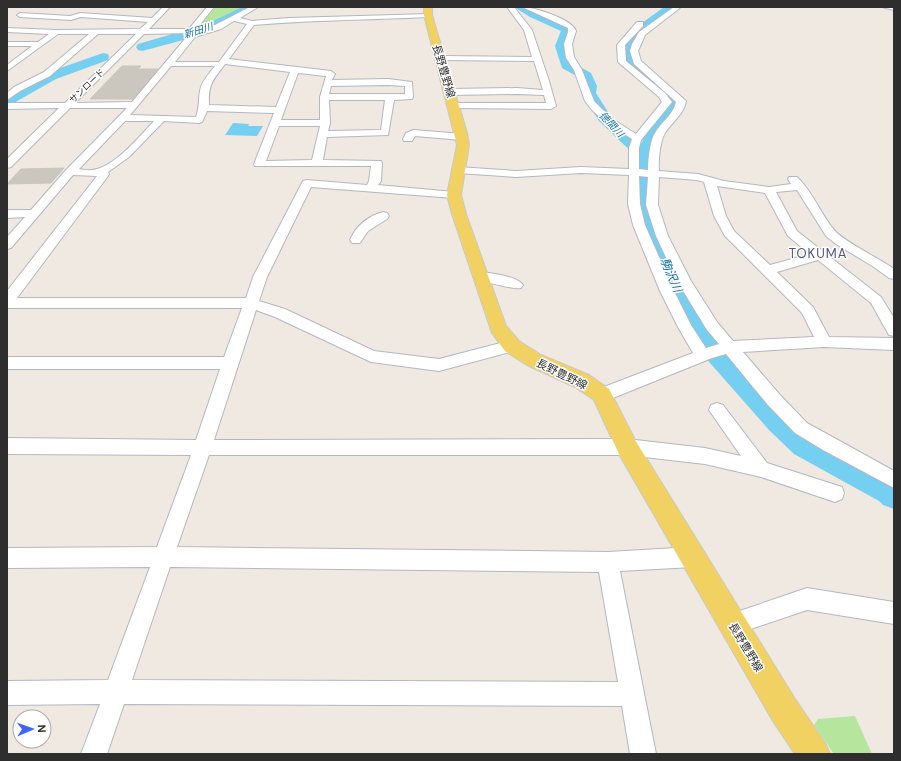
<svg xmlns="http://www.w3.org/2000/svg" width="901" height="761" font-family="'DM Sans','Noto Sans JP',sans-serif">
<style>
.green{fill:#b6e59e}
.water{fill:#75cff0}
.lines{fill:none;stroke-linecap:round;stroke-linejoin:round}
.river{fill:#75cff0;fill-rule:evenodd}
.building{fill:#cbc7bf;stroke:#cbc5ba}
.minor-casing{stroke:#b4b7c1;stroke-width:2}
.major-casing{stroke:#c9c9c9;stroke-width:2}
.minor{fill:#fff;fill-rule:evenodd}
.major{fill:#f2d163;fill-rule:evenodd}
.labels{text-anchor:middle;stroke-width:3;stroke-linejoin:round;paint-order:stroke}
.far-street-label{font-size:9px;fill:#2e2e2e;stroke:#fff}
.far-water-label{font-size:10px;font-style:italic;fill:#0d6fa3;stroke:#fff}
.street-label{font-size:11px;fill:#2e2e2e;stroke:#fff}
.water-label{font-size:12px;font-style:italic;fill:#0d6fa3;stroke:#fff}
.quarter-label{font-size:13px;letter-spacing:1px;fill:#4d5680;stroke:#fff}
</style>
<rect width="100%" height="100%" fill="#efe9e1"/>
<g class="green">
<polygon points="213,7 246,7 216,23 192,32"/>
<polygon points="855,716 872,754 834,754 814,725 818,719"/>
</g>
<polygon class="water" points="233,123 249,124 248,126 263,126 257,136 225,135"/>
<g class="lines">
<g class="river">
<path d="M242,7H255C241,26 166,45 142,51L138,50L136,47L138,44L207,24Z"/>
<path d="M514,7H527L570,26L573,32L567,46L573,63L591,73L597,86L596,93L610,115L641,144L653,117L666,105L663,97L622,62L620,59L625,41L638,26L664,7H676C660,29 638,25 634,58L674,92L681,106L668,119L656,147L655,203L683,281L714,335L789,414L814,436L894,478V509L883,505L879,501L794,454L769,430L696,347L661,281L637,203L639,159L599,121L582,93L583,86L580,78L562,68L555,46L561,31L530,17Z"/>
<polygon points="103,53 108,54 109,57 108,60 56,79 12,104 7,105 7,95 46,73"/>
</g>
</g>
<g class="building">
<polygon points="122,66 141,66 138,69 158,69 133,99 90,99"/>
<polygon points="64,168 51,183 7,184 21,169"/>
</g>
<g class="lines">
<g class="minor-casing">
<g id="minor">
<path d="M163,7H170L149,29H189L207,7H214L194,32L215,25L250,7H258L240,18L252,21L289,18L430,14V16L428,17C370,20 312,20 254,25L229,59L331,71L335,74L332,80L388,79L412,82L413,97L412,99L394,100L388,135L327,137L323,160L381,161L382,163L381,181L378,185L454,192L458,193L460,195L458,197L454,198L311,187L267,277L259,301L285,309L374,351L439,359L512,340L517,342L520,346L517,350L439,371L371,362L275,317L256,310L214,440L627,439L705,448L741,456L709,410L711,405L717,403L723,405L767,463L842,487L844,493L842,499L835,502L761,477L705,464L627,455H209L177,547L608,552L693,547L700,550L703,557L700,564L693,567L620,571L656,754H630L622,706L124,704L107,754H81L100,704L7,705V681L108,680L150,567L7,568V548L157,547L191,455L7,454V438L196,440L220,369H7V357H224L242,308H7V291L97,176L73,175L11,248L7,249V237L25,217L7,218V210H31L66,170L127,108H70L11,167L7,168V159L59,108L7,109V103H65L136,34H98L50,76L20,91L7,100V93L14,87L44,72L89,34H58L7,71V65L32,46H7V42H38L49,34L7,32V28L56,30L140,29L148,22L81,17L71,20L20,17L17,15L20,13L70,16L80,13L152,18ZM234,21L247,24L219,62H175L195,37L221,29ZM190,33L132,102L75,103L144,34ZM225,64L290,72L276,107L209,105C208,84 213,80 225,64ZM171,66H215C209,74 201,82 200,91C198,102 200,106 196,117L130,115ZM298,73L326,76L320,97V120H281ZM388,85L405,86V94H329L331,86ZM329,100H385L381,130L328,131L330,123ZM207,111L274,113L254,164L255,166H371L369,181L367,185L307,180L303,181L253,277L246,298H17L108,176L109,174L108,172L129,157L164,121L199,123L202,122ZM125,121H154C140,136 118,163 97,169C92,171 84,170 79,169ZM279,126H320L312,160L266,161ZM170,567L599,572L618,682L132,680Z"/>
<polygon points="507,7 514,7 532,30 549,81 556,106 551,109 451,108 449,106 454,103 546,103 544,95 517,94 450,95 446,92 450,89 517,88 543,90 534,61 441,60 437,58 441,56 532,57 524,30"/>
<path d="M522,7C534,7 572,19 576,31L572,44L574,57L582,70L594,101L611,118L636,134L662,102L659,97L618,62L617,45L637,22H643V26L625,45L626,61L665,93L672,102L641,140L639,148V169L648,170C648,161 650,140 655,133C661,122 674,114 676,102L634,64L630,51L632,44L639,32L674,7H681L645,35L638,51L641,61L686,101C684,114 672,122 665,133C660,141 658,162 659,171L698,174L724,181L769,187L791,184L788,179L789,177H797C813,192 820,213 834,230C844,242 879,258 894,269V279L889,278L874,267L836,244L826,236L797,190L776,192L797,231L881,297L894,318V336L889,335L871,303L818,260L777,272L813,307L829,337L894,338V350L824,347L743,352L780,395L807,423L894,471V488L823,450L795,433L768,405L726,354L712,358L608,400L602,402L596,400L594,395L596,390L693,353L678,327L660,291L633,225L628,204L629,175L581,173L516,177L458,173L453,170L458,167L516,171L581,167L629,169V148L632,139L605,122L592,110L585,101L574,70L566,58L564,44L568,32V28ZM639,176L648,177L646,205L656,236L677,281L707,330L719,344L706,348L691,325L674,291L645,225L640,204ZM659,177L697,180L704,182L714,216L725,236L802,313L814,337L733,341L717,322L691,281L668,236L658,205ZM717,186L765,193L788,236L810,254L770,265L734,231L726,216Z"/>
<polygon points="882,7 894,7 894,10"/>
<polygon points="414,130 462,134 467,137 462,140 415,136 412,141 404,141 403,139 406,133"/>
<path d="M383,212L387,213L389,216L387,219L368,231L360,243H352L350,240C356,226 368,216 383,212Z"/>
<path d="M480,272C490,273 517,276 523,285L521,288C515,290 483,281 475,279L473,276L475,273Z"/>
<polygon points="807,588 894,602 894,624 807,610 733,635 725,632 722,624 725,616"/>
</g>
</g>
<g class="major-casing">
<polygon id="major" points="424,7 432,7 432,15 467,133 469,145 461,195 466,214 506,326 519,341 541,355 589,375 609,389 635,440 795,699 825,743 830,754 795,754 773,721 619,454 594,400 575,387 527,365 505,351 492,333 452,214 447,195 457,145 424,15"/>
</g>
<use href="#minor" class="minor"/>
<use href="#major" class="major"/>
</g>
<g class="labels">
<g class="far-street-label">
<text transform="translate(87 86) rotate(-44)" y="3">サンロード</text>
</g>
<g class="far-water-label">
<text transform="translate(198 30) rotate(-17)" y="4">新田川</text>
<text transform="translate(612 124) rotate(47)" y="4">徳間川</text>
</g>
<g class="street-label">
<text transform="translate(444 71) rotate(74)" y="4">長野豊野線</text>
<text transform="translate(562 374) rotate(26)" y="4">長野豊野線</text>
<text transform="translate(746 647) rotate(59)" y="4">長野豊野線</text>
</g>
<g class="water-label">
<text transform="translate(671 275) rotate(67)" y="4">駒沢川</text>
</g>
<g class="quarter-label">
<text x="818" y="258">TOKUMA</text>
</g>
</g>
<rect width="901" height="761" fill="none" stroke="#2e2e2e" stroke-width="16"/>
<g transform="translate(32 729) rotate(88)"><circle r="19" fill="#ffffff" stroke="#ababab"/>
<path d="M0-3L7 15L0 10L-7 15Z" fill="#4264fb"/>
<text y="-6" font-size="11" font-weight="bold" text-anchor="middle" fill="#2e2e2e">N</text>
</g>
</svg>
